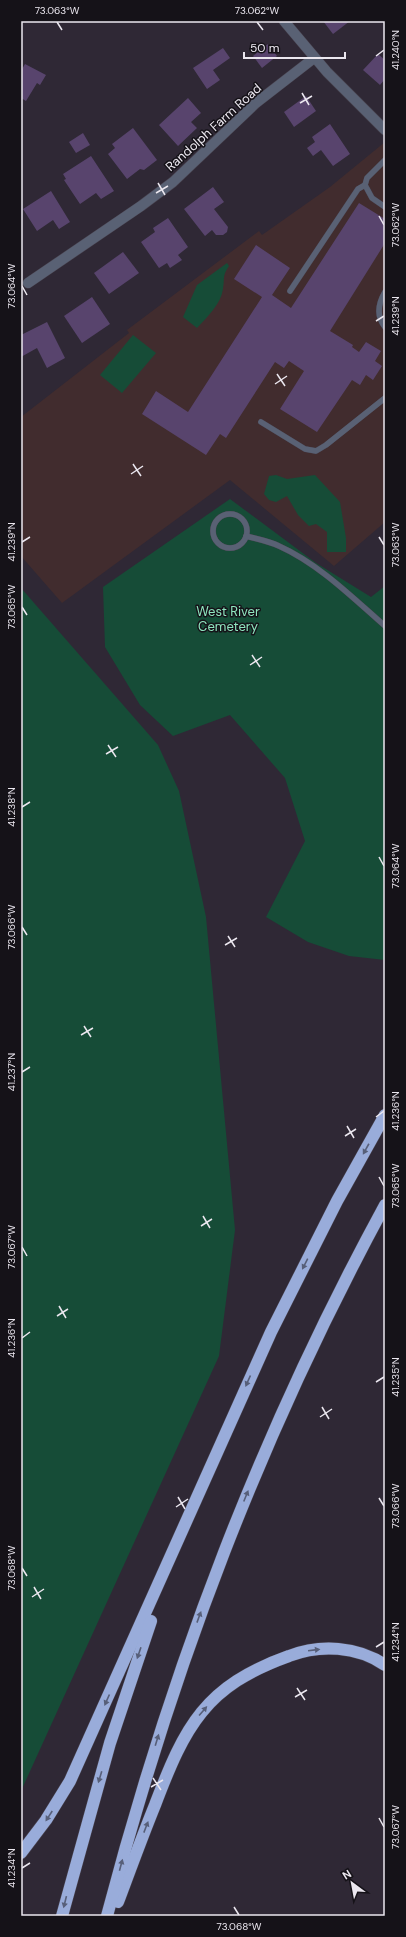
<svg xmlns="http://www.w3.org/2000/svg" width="406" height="1937" font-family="'DM Sans',sans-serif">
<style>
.education{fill:#412c2e}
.green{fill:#164c37}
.building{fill:#58446d}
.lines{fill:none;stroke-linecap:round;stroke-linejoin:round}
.service-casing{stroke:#49434f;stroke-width:6}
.minor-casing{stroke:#49434f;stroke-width:11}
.tertiary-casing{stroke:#49434f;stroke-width:11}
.motorway-casing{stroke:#49434f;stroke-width:13}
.service{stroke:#596174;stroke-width:5.5}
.minor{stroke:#596174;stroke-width:10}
.tertiary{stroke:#596174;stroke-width:10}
.motorway{stroke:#99acda;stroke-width:12}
.oneway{fill:#575f79}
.ticks{fill:none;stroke:#ebe7ef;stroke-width:1.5}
.labels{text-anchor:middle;stroke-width:3;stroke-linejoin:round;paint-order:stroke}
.street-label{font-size:13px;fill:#ebe7ef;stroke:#151218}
.park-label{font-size:13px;fill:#8fe6bf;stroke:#151218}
.neatline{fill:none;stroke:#ebe7ef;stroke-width:1.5}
.ticks-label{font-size:10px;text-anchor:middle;fill:#ebe7ef}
</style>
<rect width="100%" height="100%" fill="#2f2835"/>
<polygon class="education" points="385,142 385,522 334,566 230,480 62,603 21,556 21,417 129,333 127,330 259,231 262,235 330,187"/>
<g class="green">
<path d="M227,263L229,266C222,276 225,278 223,289C221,304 207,317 197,328L183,317L197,285Z"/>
<polygon points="133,335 156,353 122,393 100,375"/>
<polygon points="276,475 287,479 315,475 340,502 346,538 346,552 327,552 327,532 316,524 309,526 298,515 287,496 276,502 269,500 264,494 269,476"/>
<polygon points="230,499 316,563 371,597 385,586 385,960 349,956 308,942 266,917 305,841 285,778 230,715 173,736 140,705 105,647 103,587"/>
<polygon points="21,588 158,745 179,791 206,917 235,1230 219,1356 21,1791"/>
</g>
<g class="building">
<polygon points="323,21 350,21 333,34"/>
<polygon points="268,44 277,56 262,68 253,56"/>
<polygon points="223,48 230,58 213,70 220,80 207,89 193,68"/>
<polygon points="378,54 385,60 385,79 380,85 363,70"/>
<polygon points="25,64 46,75 40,85 37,83 26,101 21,98 21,71"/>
<polygon points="306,96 316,111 294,127 284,112"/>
<polygon points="188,98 201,113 191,122 197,128 178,146 159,125"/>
<polygon points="330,124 350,154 333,166 321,150 313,156 307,148 315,142 312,137"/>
<polygon points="133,128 157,160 144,170 140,169 127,179 108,154 115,148 112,144"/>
<polygon points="83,133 90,145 76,153 69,142"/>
<polygon points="91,156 114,191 101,199 96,193 80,204 64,180 66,179 63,174"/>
<polygon points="213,187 224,202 214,209 228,227 227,232 223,235 216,235 212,230 205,236 184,209"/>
<polygon points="51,191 70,222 59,229 53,220 37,231 23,209"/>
<polygon points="359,203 385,219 385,243 330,331 353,345 352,347 359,352 366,342 381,351 375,361 382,366 373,380 366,375 360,385 352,380 317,432 280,409 304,371 289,361 284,368 275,362 226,438 220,434 206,455 142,414 156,391 188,412 262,297 234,279 256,245 290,268 272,295 291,308"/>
<polygon points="168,218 188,247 178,255 182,260 170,268 167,263 159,268 141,242 155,232 153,228"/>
<polygon points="123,252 139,273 109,294 94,273"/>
<polygon points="92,297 110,324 82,343 64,316"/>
<polygon points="47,322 65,358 47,368 37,348 21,357 21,335"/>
</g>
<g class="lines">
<g class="service-casing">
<g id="service">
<polyline points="385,160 367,178 365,185 372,198 385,207"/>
<polyline points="290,291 358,189 365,185"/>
<path d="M385,292C378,304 376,316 385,327"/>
<polyline points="261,422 305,449 316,451 326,445 385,398"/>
<circle cx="230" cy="531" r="17"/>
<path d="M246,536C257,539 269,541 279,546C319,564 353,598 385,626"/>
</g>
</g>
<g class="minor-casing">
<polyline id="minor" points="28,283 141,206 173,182 256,103 314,58"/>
</g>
<g class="tertiary-casing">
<polyline id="tertiary" points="284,21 327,72 385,130"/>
</g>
<g class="motorway-casing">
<g id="motorway">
<polyline points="21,1853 46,1820 70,1781 271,1332 337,1201 385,1115"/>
<path d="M118,1902C130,1870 142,1837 155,1805C185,1726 205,1686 289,1656C320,1644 357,1646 385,1665"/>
<polyline points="62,1916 110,1743 151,1621"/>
<path d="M107,1916C173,1665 261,1433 385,1205"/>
</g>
</g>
<use href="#service" class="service"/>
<use href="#minor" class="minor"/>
<use href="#tertiary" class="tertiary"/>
<use href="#motorway" class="motorway"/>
</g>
<defs><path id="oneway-solid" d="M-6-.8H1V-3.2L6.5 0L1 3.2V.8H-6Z"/></defs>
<g class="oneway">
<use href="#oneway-solid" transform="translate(366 1149) rotate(119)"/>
<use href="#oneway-solid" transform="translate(305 1264) rotate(117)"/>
<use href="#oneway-solid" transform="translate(248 1381) rotate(114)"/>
<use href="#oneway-solid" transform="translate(246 1496) rotate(-68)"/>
<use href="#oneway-solid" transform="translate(199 1617) rotate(-70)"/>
<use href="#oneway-solid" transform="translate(314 1650) rotate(-7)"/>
<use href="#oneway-solid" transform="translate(139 1653) rotate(109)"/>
<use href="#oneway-solid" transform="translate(107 1700) rotate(114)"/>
<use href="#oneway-solid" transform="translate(203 1711) rotate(-49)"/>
<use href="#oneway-solid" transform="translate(157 1740) rotate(-73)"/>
<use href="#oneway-solid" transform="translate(100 1777) rotate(107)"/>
<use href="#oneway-solid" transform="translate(49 1816) rotate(123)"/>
<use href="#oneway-solid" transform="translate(146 1827) rotate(-69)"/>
<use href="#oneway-solid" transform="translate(121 1865) rotate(-75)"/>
<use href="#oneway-solid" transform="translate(65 1902) rotate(104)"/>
</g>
<path class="ticks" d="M57,22L62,30M257,22L263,30M376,56L384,50M302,93L309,105M300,103L312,96M158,183L165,195M156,193L168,186M379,216L384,225M22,286L27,295M376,321L384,316M277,374L285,386M275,384L287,376M133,464L141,476M131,474L143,466M379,537L384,545M22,542L30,537M22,607L27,615M252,655L260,667M250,665L262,657M108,745L116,757M106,754L118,747M22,807L30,802M379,857L384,866M22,927L27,935M228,936L235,947M225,945L237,938M84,1026L91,1037M81,1035L93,1028M22,1072L30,1067M376,1117L384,1111M347,1126L354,1138M345,1136L356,1129M379,1177L384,1186M203,1216L210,1228M201,1226L212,1219M22,1247L27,1256M59,1306L66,1318M57,1316L68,1309M22,1338L30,1332M376,1382L384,1377M322,1407L329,1419M320,1417L332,1409M178,1497L185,1509M379,1498L384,1506M176,1507L188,1499M22,1568L27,1576M34,1587L41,1599M32,1597L44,1589M376,1647L384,1642M297,1688L305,1700M295,1697L307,1690M153,1778L161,1790M151,1787L163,1780M379,1818L384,1827M22,1868L30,1863M234,1907L239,1915"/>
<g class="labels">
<g class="street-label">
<text transform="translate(213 127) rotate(-42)" y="5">Randolph Farm Road</text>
</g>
<g class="park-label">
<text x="228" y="616">West River<tspan x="228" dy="15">Cemetery</tspan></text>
</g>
</g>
<rect width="406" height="1937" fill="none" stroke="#151218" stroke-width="44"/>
<g transform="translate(352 1883) rotate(328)" stroke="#151218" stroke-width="3" paint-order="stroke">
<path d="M0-3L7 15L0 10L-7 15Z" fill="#ebe7ef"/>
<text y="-6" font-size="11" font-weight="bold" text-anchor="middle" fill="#ebe7ef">N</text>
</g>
<path d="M244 52v6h101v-6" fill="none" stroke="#ebe7ef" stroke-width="2"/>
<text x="250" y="52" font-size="12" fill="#ebe7ef" stroke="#151218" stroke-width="3" paint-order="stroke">50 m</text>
<rect x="22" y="22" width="362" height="1893" class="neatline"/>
<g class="ticks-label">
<text x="57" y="14">73.063°W</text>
<text x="257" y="14">73.062°W</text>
<text transform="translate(395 50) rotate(-90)" y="4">41.240°N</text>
<text transform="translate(395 225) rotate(-90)" y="4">73.062°W</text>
<text transform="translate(11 286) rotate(-90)" y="4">73.064°W</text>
<text transform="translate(395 316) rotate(-90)" y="4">41.239°N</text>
<text transform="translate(11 542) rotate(-90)" y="4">41.239°N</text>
<text transform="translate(395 545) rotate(-90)" y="4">73.063°W</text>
<text transform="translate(11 607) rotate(-90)" y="4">73.065°W</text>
<text transform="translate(11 807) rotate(-90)" y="4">41.238°N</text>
<text transform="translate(395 866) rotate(-90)" y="4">73.064°W</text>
<text transform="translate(11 927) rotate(-90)" y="4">73.066°W</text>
<text transform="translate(11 1072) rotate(-90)" y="4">41.237°N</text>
<text transform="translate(395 1111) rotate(-90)" y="4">41.236°N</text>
<text transform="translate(395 1186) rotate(-90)" y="4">73.065°W</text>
<text transform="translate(11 1247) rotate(-90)" y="4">73.067°W</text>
<text transform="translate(11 1338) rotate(-90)" y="4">41.236°N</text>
<text transform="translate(395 1377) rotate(-90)" y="4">41.235°N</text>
<text transform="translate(395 1506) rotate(-90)" y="4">73.066°W</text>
<text transform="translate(11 1568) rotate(-90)" y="4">73.068°W</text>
<text transform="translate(395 1642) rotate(-90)" y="4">41.234°N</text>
<text transform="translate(395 1827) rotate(-90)" y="4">73.067°W</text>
<text transform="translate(11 1868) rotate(-90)" y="4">41.234°N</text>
<text x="239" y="1930">73.068°W</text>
</g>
</svg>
